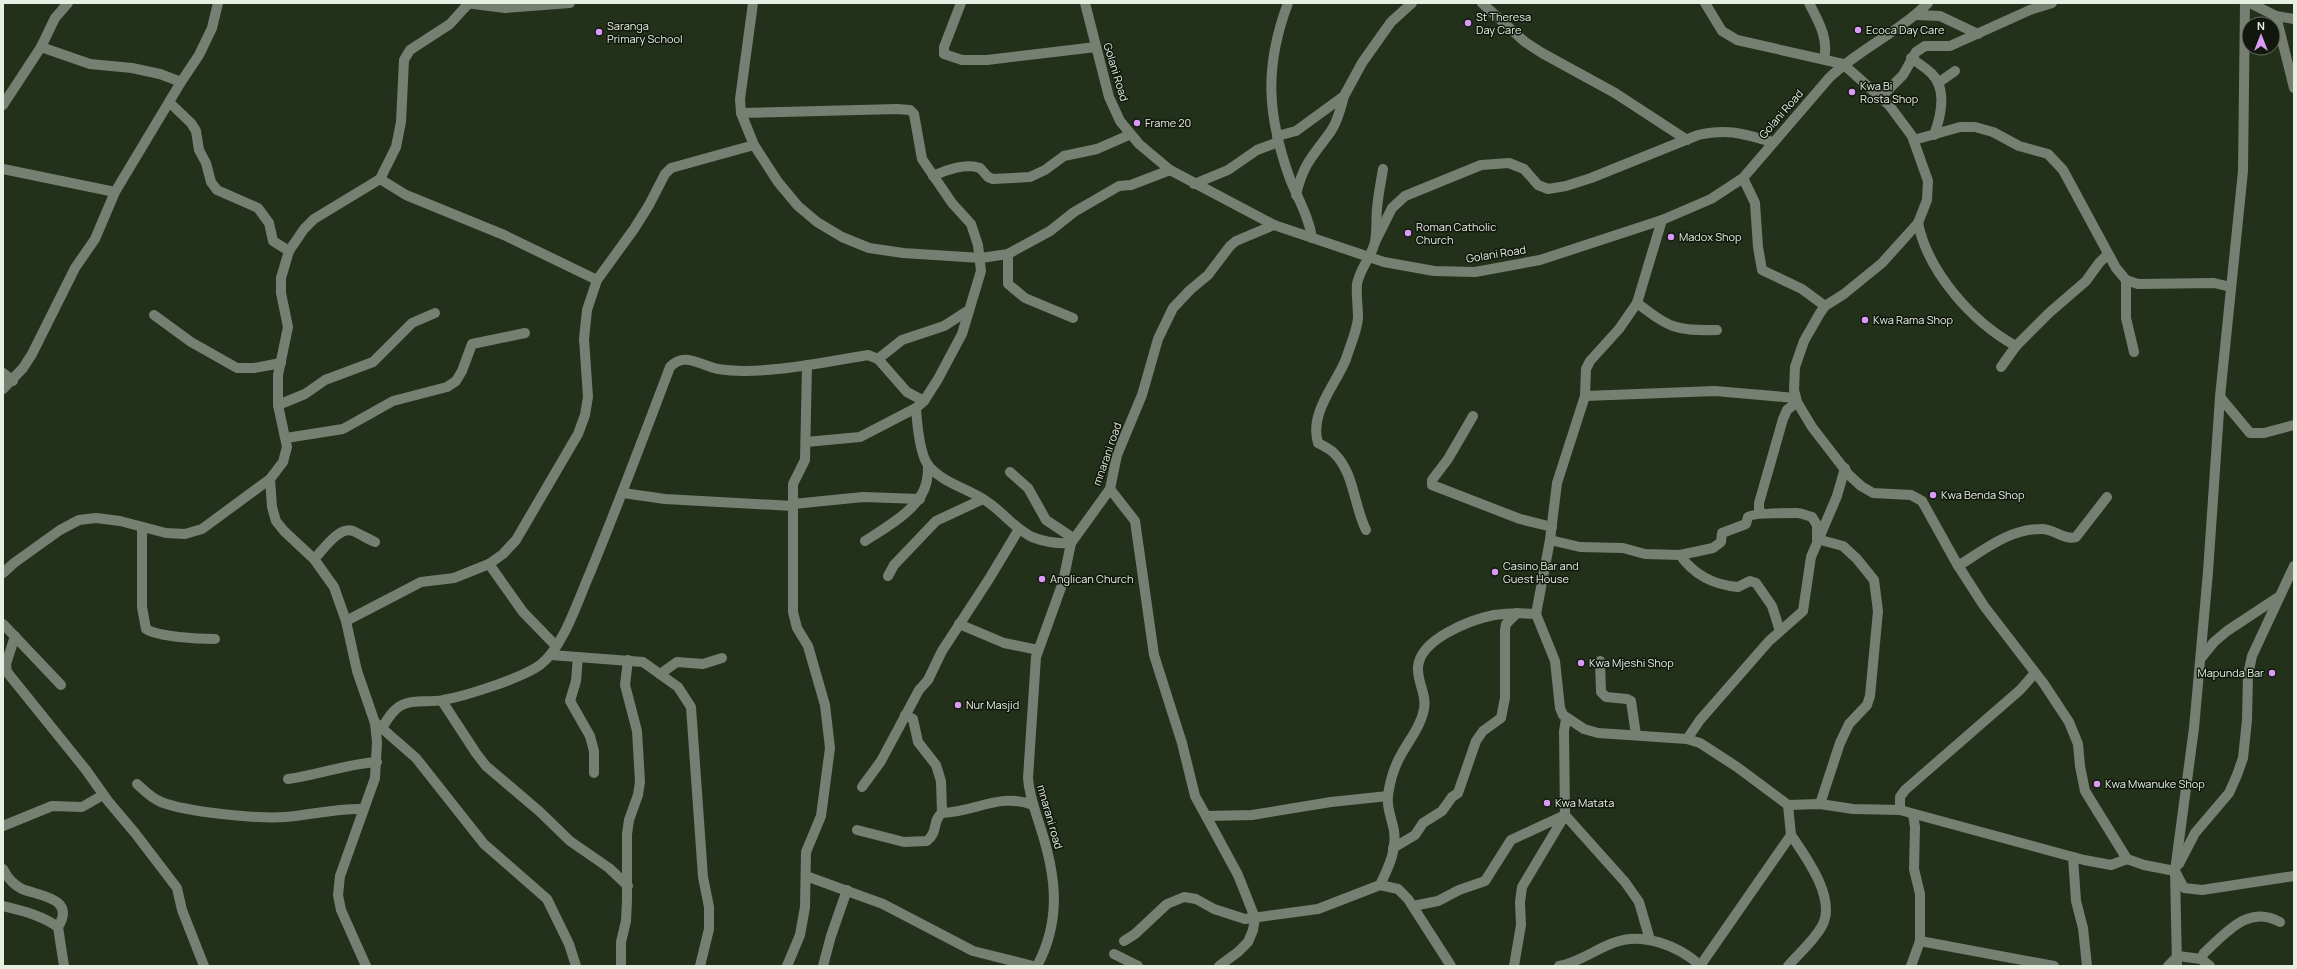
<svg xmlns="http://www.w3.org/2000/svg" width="2297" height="969" font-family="Manrope,sans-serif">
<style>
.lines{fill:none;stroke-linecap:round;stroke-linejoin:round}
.minor{stroke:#777f73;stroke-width:10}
.poi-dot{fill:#da9af7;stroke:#11170d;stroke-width:1.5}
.labels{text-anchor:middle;stroke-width:3;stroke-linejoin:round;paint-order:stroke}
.poi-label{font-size:11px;fill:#e6efe1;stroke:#11170d;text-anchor:start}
.street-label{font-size:11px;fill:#e6efe1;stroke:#11170d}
</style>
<rect width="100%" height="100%" fill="#23311b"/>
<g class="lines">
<g class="minor">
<polyline points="466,3 505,8 570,3"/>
<polyline points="753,3 740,99 741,113 754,145 778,182 798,206 817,222 842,237 869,248 903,253 981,258 1008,254 1050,231 1074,212 1119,186 1131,185 1170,170"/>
<polyline points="961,3 944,47 944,54 962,60 987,60 1096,47"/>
<path d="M1085,3L1109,97L1120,121L1139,144L1170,170L1274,225L1384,262L1434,271L1475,272L1540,260L1662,220L1711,199L1743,178L1829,78C1859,49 1898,33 1928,3"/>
<path d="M1288,3C1264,67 1267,115 1290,179C1298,199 1309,217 1312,238"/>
<polyline points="1482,3 1525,42 1542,53 1615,93 1687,140"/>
<polyline points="1705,3 1722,31 1737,40 1843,64 1889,105 1912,136 1928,181 1927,200 1918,223 1882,263 1844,294 1825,306 1820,313 1804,341 1795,367 1794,390 1797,402 1812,427 1849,475 1861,486 1873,493 1911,495 1922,501 1957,564 1984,606 2044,684 2069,722 2078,744 2080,766 2085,791 2127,859 2144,865 2175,871 2184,888 2202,890 2294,876"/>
<path d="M1809,3C1818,21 1829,38 1824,59"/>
<polyline points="2250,3 2276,16 2294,19"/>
<polyline points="1916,15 1940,16 1978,34"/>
<polyline points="2276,16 2294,88"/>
<polyline points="41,47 90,64 132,68 160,74 181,82"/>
<path d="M1911,58C1918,63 1926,68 1931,73C1948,89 1941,116 1934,135"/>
<polyline points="1938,83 1955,71"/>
<polyline points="1880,98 1903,75 1916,52 1925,46 1950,46 2030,10 2052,3"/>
<polyline points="170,103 191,123 196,131 199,150 206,163 211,182 217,190 258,208 269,223 273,241 289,251"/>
<polyline points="3,105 41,47 55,18 68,3"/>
<path d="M741,113L897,109L910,110L914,114L922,159L952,203L971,224L978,245L981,271L962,334L938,379L924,401L916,408C917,423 920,454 928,465C941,482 966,488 983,499C1001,509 1013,528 1032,537C1045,542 1056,544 1071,543"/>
<polyline points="1277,136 1296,131 1344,96 1362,63 1381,36 1391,22 1412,3"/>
<polyline points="1914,140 1960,127 1975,127 1993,132 2019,146 2048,154 2063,170 2116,268 2126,280 2138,284 2214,283 2231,287"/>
<polyline points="3,169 115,192"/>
<path d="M933,176C945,170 966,163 980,168L988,177L993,179L1030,177L1045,170L1064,156L1097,149L1129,135"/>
<polyline points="1743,178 1755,203 1758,247 1762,270 1802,289 1825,306"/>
<polyline points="380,179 406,195 504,235 597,280"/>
<polyline points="1194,184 1228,170 1257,150 1278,142"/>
<path d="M1296,195C1303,163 1314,155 1331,131C1338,121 1341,107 1344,96"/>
<polyline points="1662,220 1637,303 1619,329 1590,361 1586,369 1585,396 1557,483 1550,540 1536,614 1555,661 1560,708 1563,715 1584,729 1598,733 1687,739 1700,743 1737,767 1788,805 1820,804 1853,809 1900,810 2084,860 2111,865 2127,859"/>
<path d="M1918,223C1928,272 1972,322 2016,346"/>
<path d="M1375,242L1392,208L1405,196L1481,165L1509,163L1524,169L1538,185L1548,189L1566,186L1591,178L1698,135C1728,128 1744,134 1772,142"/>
<polyline points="1008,254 1008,284 1025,298 1073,318"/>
<polyline points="2126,280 2126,318 2134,352"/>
<path d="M1637,303C1670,328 1675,331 1717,330"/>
<polyline points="154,315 191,342 237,368 254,368 281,363"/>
<polyline points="878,359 902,340 944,326 969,310"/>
<polyline points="2001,367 2016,346 2049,313 2086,281 2099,263 2108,254"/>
<polyline points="3,373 13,381"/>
<polyline points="3,389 23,368 32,354 75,268 95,239 115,192 181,82 199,55 212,28 218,3"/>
<polyline points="1585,396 1715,391 1796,398"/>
<polyline points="2220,397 2250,433 2264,433 2294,425"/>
<polyline points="278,405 305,394 325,380 373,362 412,323 435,313"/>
<polyline points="1473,416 1448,459 1432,480 1432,485 1520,519 1552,527"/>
<polyline points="286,438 343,429 393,401 447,387 456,381 462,371 472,344 525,333"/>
<polyline points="806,442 860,437 916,408"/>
<polyline points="1010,472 1028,488 1046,520 1073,538"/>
<polyline points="270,479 272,507 276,521 284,531 314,559 334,587 346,621 357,671 375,723 377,742 375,778 340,876 338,895 341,910 366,966"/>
<polyline points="1110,489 1135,521 1154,655 1182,743 1195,796 1206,816 1252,815 1331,802 1388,796"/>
<polyline points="623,493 665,499 793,506"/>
<polyline points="793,504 863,497 920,499"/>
<polyline points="1762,513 1759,510 1759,503 1783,419 1787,410 1797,402"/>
<path d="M142,527V607L146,629C159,637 198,639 215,639"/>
<path d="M1366,530C1354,506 1354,472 1334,453C1330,449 1324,446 1318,443C1309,413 1335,386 1346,359C1350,346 1357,331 1358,318C1358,306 1356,295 1357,284C1360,268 1371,258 1375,242C1377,232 1376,219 1377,209C1378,195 1381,182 1383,169"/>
<path d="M1550,540L1580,547L1623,548L1645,554L1680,555L1713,548L1721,542L1722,533L1746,524L1748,517C1752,513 1789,513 1797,513C1802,513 1807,516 1812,517L1817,525V539L1843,546L1857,559L1874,580L1878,611L1870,696L1867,705L1849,724L1840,743L1820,804"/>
<path d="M865,541C885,528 920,509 926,484C928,478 928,471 928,465"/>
<path d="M1680,555C1694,575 1714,585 1738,587L1750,581L1756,583L1772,606L1780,631"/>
<path d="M314,559C324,549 339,526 353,531C360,534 368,539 375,542"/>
<polyline points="489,564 523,612 556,646"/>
<path d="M1958,566C1984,550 2009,529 2041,529C2053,528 2065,541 2076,537L2107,497"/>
<polyline points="3,573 14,563 60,530 79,520 96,518 120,521 166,533 185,534 202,529 270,479 283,462 287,447 278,405 278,375 288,327 281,293 281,278 289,251 304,229 314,219 380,179 396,147 401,122 404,60 410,50 450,24 469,3"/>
<polyline points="888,576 894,565 936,521 983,499"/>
<polyline points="346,621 421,582 454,578 489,564 503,554 516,540 578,434 585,415 588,397 584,339 587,310 597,280 634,229 649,205 665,174 671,168 754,145"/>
<polyline points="3,624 61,685"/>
<polyline points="959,624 1004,643 1038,650"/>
<polyline points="15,636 6,664 7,672 86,770 108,801 135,833 177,888 182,910 204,966"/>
<polyline points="551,655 643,662 678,687 691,707 703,877 709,907 709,929 700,966"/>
<polyline points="578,657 576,681 570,701 590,736 594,751 594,773"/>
<polyline points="2201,658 2214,642 2227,631 2277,598"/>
<polyline points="1600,661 1601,692 1606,697 1627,699 1631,701 1636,735"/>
<polyline points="660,674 677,662 703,664 722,658"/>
<polyline points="442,701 476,753 486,766 539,811 570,841 609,868 628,886"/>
<polyline points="905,715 913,719 918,742 936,765 941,781 942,813"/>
<polyline points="377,724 416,758 484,844 547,899 569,944 576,966"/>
<path d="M382,728C387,720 393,709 402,705C414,699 430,703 443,700C466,696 522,678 540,665C563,648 578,600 590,573C618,505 644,436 670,367C685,351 701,366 718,369C760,376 825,362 868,355L878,359L907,392L924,401"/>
<polyline points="1687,739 1700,720 1769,641 1803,611 1811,557 1837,496 1845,468"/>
<path d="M288,779C318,775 346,764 377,762"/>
<path d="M137,784C145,791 151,798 161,802C186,812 257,819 285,817C311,815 336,808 363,809"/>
<polyline points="862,787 881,761 919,690 928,680 942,651 989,579 1019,529"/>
<polyline points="1900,810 1900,797 1905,790 2020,690 2035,673"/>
<polyline points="1206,816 1238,875 1255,918 1253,930 1248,942 1238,952 1219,966"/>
<polyline points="3,826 52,806 82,807 103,795"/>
<path d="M857,830L904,842L927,841C939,831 932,820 942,813C976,812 1000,792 1033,805"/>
<polyline points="1393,848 1415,835 1423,823 1442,811 1452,797 1458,793 1476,741 1483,731 1501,718 1505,698 1505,630 1506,624 1517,613"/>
<polyline points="2073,857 2076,901 2083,928 2087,966"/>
<polyline points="2179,864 2195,833 2229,793 2237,775 2243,758 2247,720 2248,675 2252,656 2294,566"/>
<path d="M3,869C7,877 14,885 22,889C40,896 76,898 58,927"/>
<polyline points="806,876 883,904 973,951 1033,966"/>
<path d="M1380,885C1388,868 1397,851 1394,831C1392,819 1386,807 1388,795C1390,781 1394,767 1401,755C1409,740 1421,726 1424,709C1427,695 1417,682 1418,667C1420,639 1470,620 1494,615C1508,613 1522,613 1536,614"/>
<path d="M3,906C23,911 41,915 58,927L64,966"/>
<polyline points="1413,906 1438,901 1459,890 1485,881 1511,840 1565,815 1625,882 1639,902 1650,940"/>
<polyline points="1124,941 1135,934 1167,904 1184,897 1196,899 1214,909 1245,919 1318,909 1380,885 1398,889 1408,899 1451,966"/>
<polyline points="1920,941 2054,966"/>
<polyline points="1114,954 1138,966"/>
<path d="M2201,959L2204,953C2226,933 2248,904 2280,922"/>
<polyline points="621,966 621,942 626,921 627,900 627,834 629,820 638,795 640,782 637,731 625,685 628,660"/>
<polyline points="787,966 800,935 805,907 806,852 821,816 830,748 825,705 808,646 797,628 793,612 793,484 805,460 807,365"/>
<polyline points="823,966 831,936 847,890"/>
<path d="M1037,966C1062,919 1056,875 1040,826C1035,810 1029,795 1028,778L1036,657L1063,582L1071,543L1110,489L1117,455L1142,395L1158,339L1173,308L1190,290L1208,275L1230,246L1236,241L1274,225"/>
<polyline points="1514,966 1521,925 1520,902 1522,887 1565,815 1564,731 1566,719"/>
<path d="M1559,966C1580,962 1594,950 1613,943C1642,931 1678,946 1700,965"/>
<polyline points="1700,966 1791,835 1788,805"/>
<path d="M1788,966C1800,952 1813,942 1822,926C1837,899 1806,857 1791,835"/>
<polyline points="1911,966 1920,941 1920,894 1914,869 1915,827 1913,814"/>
<polyline points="2168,966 2178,956 2201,959 2210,966"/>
<polyline points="2177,966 2175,871 2194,728 2208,572 2220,397 2243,171 2245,3"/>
</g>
</g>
<g class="poi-dot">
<circle cx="1468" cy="23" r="4"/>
<circle cx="1858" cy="30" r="4"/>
<circle cx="599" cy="32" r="4"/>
<circle cx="1852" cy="92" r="4"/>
<circle cx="1137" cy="123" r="4"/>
<circle cx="1408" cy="233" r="4"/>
<circle cx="1671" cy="237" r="4"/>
<circle cx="1865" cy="320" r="4"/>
<circle cx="1933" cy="495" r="4"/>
<circle cx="1495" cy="572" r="4"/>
<circle cx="1042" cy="579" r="4"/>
<circle cx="1581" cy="663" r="4"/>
<circle cx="2272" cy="673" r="4"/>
<circle cx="958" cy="705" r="4"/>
<circle cx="2097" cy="784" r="4"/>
<circle cx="1547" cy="803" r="4"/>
</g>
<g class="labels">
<g class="poi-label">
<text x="1476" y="21">St Theresa<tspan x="1476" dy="13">Day Care</tspan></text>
<text x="607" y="30">Saranga<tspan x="607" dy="13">Primary School</tspan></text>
<text x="1866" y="34">Ecoca Day Care</text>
<text x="1860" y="90">Kwa Bi<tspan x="1860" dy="13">Rosta Shop</tspan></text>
<text x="1145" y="127">Frame 20</text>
<text x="1416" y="231">Roman Catholic<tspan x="1416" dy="13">Church</tspan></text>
<text x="1679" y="241">Madox Shop</text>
<text x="1873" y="324">Kwa Rama Shop</text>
<text x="1941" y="499">Kwa Benda Shop</text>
<text x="1503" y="570">Casino Bar and<tspan x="1503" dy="13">Guest House</tspan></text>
<text x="1050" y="583">Anglican Church</text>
<text x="1589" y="667">Kwa Mjeshi Shop</text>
<text x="2264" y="677" text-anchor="end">Mapunda Bar</text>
<text x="966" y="709">Nur Masjid</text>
<text x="2105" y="788">Kwa Mwanuke Shop</text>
<text x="1555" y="807">Kwa Matata</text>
</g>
<g class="street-label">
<text transform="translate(1116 72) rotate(73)" y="4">Golani Road</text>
<text transform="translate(1781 114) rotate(-49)" y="4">Golani Road</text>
<text transform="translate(1496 254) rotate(-9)" y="4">Golani Road</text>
<text transform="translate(1107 454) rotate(-71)" y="4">mnarani road</text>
<text transform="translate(1050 817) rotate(74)" y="4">mnarani road</text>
</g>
</g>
<rect width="2297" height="969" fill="none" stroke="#e6efe1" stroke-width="8"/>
<g transform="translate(2261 36)"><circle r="19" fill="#11170d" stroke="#666d62"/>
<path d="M0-3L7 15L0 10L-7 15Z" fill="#da9af7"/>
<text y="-6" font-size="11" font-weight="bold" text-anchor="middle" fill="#e6efe1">N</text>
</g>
</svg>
